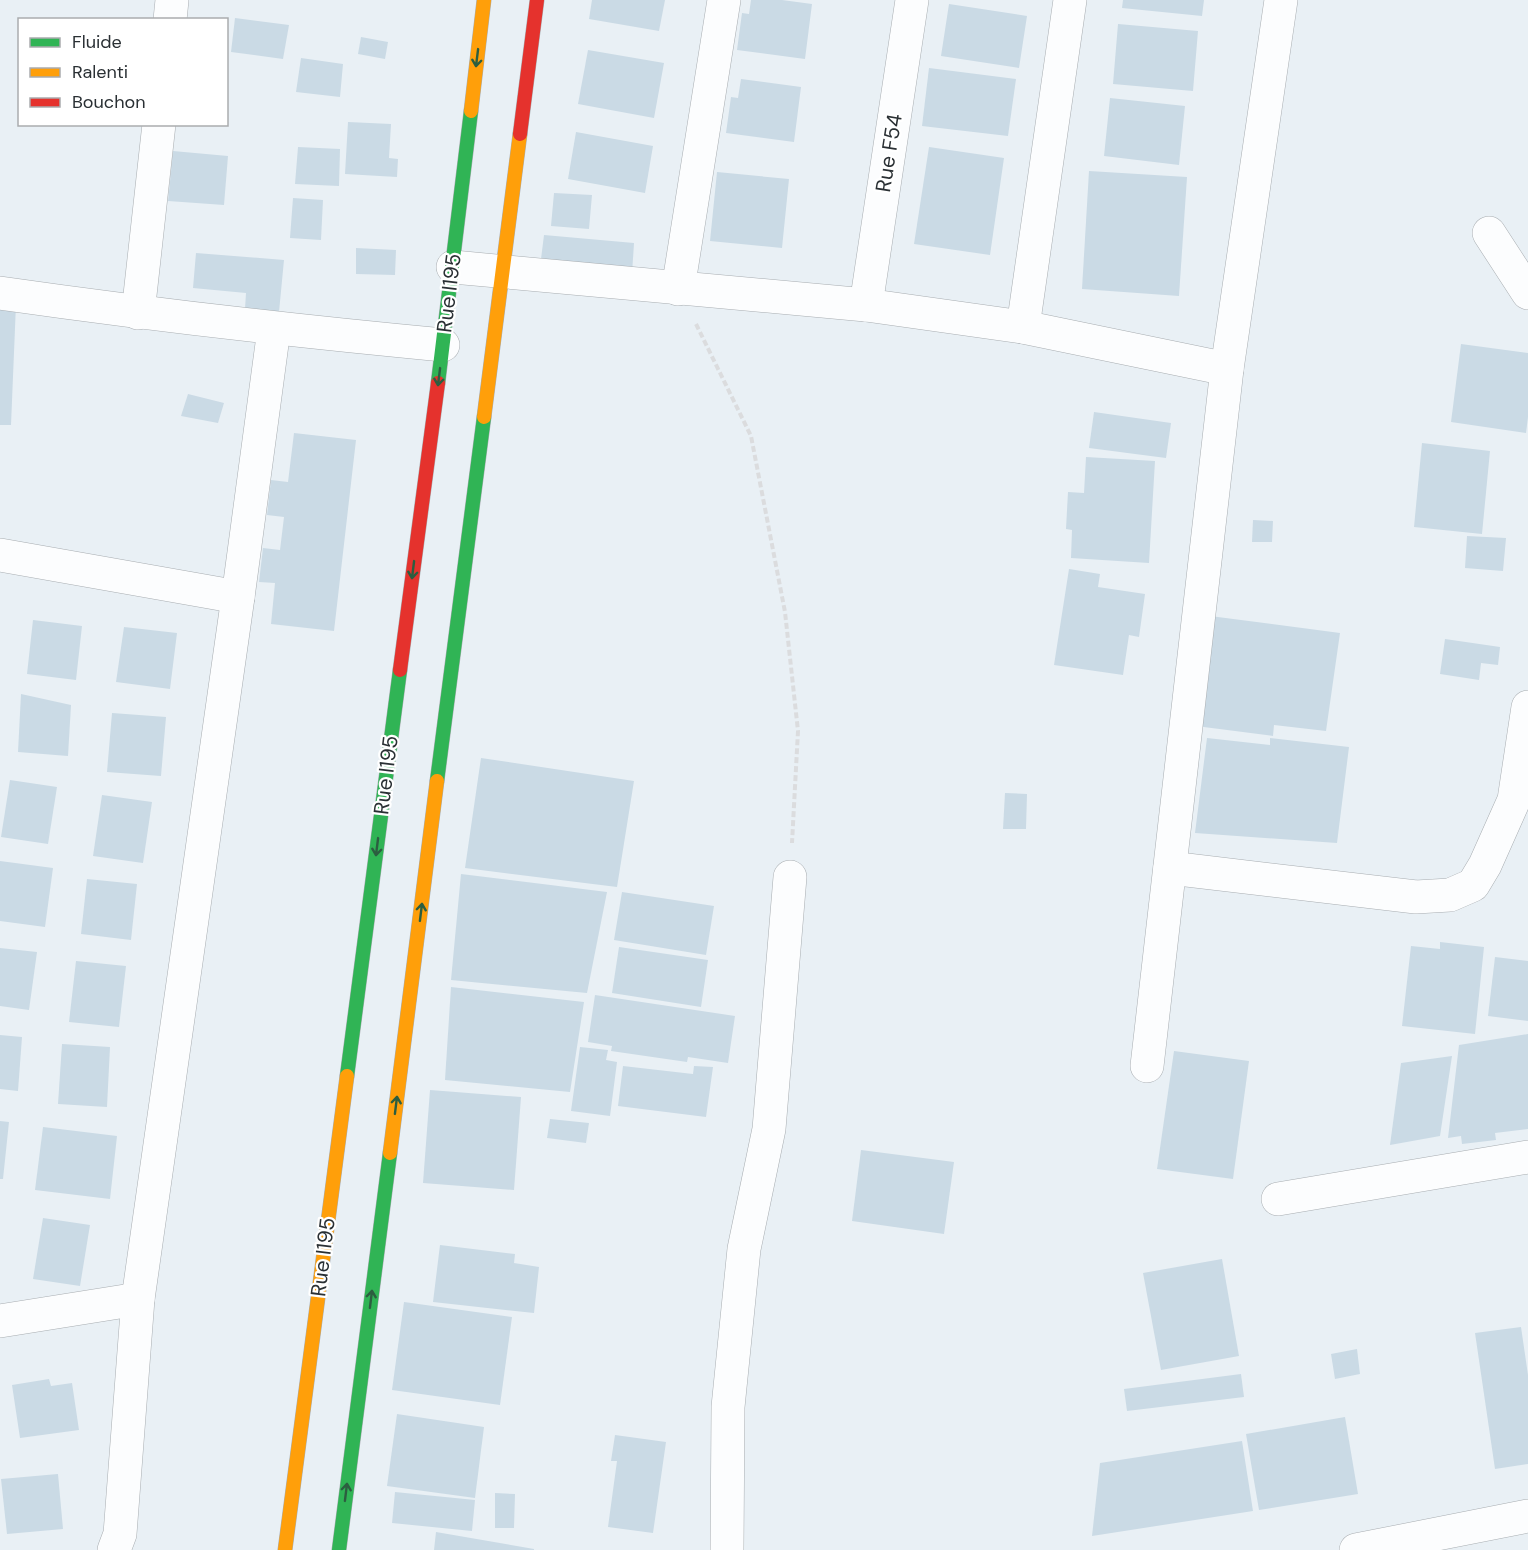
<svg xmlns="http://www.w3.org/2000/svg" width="1528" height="1550" font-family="'DM Sans',sans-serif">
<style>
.building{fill:#cadae5}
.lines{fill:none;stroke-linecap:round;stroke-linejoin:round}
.street-casing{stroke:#a8adb1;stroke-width:34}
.fast-casing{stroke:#a8adb1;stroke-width:15}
.slow-casing{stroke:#a8adb1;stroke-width:15}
.jam-casing{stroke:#a8adb1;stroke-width:15}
.path{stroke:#dbdcde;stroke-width:4;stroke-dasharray:6 3;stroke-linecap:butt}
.street{stroke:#fcfdfe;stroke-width:33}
.fast{stroke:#30b455;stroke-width:14}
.slow{stroke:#ff9f0a;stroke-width:14}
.jam{stroke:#e5322d;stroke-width:14}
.oneway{stroke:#2c5e40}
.labels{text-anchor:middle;stroke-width:4.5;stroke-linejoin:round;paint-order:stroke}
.street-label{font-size:21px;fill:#2a3034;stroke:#fff}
</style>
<rect width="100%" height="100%" fill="#e9f0f5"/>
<g class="building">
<polygon points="592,0 665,0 659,31 589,19"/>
<polygon points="751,0 782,0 812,4 805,59 737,50 742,13 749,14"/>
<polygon points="1123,0 1204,0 1202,16 1122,8"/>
<polygon points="949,4 1027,16 1019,68 941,56"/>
<polygon points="235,18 289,25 283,59 231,52"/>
<polygon points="1118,24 1198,31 1193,91 1113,84"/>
<polygon points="361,37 388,42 385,59 358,54"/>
<polygon points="588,50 664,63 654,118 578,104"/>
<polygon points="301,58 343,64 340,97 296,92"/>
<polygon points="929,68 1016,79 1008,136 922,126"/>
<polygon points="741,79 801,87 794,142 726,133 731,97 738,98"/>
<polygon points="1110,98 1185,106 1179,165 1104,156"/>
<polygon points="348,122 391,124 389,158 398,159 397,177 345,174"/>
<polygon points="576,132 653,146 645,193 568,179"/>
<polygon points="298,147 340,149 339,186 295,184"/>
<polygon points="929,147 1004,158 990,255 914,244"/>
<polygon points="173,151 228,156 224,205 168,201"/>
<polygon points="1089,171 1187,177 1179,296 1082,289"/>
<polygon points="717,172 789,179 782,248 710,241"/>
<polygon points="554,193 592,195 589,229 551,226"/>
<polygon points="293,198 323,200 321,240 290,238"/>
<polygon points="544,235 634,243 632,274 540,267"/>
<polygon points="356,248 396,250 395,275 356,274"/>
<polygon points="196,253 284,260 279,312 245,309 246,293 193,288"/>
<polygon points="0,303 16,304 11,425 0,425"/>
<polygon points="1461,344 1528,353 1528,417 1526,433 1451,422"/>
<polygon points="188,394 224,403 218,423 181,416"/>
<polygon points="1094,412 1171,423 1166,458 1089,448"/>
<polygon points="294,433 356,440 334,631 271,624 275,583 259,582 263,548 280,550 284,517 267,515 271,480 288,482"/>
<polygon points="1422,443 1490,451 1482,534 1414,527"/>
<polygon points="1086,457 1155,461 1149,563 1071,558 1072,530 1066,529 1068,492 1084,493"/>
<polygon points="1253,520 1273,521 1272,542 1252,542"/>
<polygon points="1467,536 1506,538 1503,571 1465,568"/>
<polygon points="1069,569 1100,574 1098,587 1145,594 1139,637 1129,635 1123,675 1054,665"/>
<polygon points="1210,616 1340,633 1326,731 1274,725 1273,736 1196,726"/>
<polygon points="33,620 82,626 76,680 27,674"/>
<polygon points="124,627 177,633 170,689 116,682"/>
<polygon points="1445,639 1500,647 1498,665 1481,663 1479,680 1440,674"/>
<polygon points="21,694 71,705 68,756 18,752"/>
<polygon points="112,713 166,717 161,776 107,772"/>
<polygon points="1207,738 1270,745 1270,738 1349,747 1337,843 1195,833"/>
<polygon points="481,758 634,781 617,887 465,868"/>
<polygon points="10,780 57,787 48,844 1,837"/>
<polygon points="1005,793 1027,794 1026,829 1003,829"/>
<polygon points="102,795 152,802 143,863 93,856"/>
<polygon points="0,861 53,868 45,927 0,921"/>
<polygon points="461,874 607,892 587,993 451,980"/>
<polygon points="87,879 137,884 131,940 81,934"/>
<polygon points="622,892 714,906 706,955 614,940"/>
<polygon points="1440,942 1484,947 1475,1034 1402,1026 1411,946 1440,949"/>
<polygon points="619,947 708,960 701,1007 612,993"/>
<polygon points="0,948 37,952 29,1010 0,1006"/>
<polygon points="1495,957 1528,961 1528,1021 1488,1016"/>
<polygon points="76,961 126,966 119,1027 69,1022"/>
<polygon points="451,987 584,1002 570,1092 445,1080"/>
<polygon points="595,995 735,1016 728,1063 688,1057 687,1062 611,1051 612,1046 588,1042"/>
<polygon points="1528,1034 1528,1129 1495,1133 1496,1140 1462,1144 1461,1136 1448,1138 1459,1045"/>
<polygon points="0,1035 22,1037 18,1091 0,1089"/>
<polygon points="62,1044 110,1047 107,1107 58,1104"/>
<polygon points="580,1047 608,1050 606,1060 617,1062 610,1116 571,1111"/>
<polygon points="1174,1051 1249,1061 1233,1179 1157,1169"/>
<polygon points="1452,1056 1440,1136 1390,1145 1401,1063"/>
<polygon points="623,1066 693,1074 694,1066 713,1067 706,1117 618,1106"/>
<polygon points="430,1090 521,1097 514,1190 423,1183"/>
<polygon points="550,1119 589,1123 586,1143 547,1138"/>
<polygon points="0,1121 9,1122 3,1179 0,1179"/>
<polygon points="43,1127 117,1136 110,1199 35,1190"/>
<polygon points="861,1150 954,1162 944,1234 852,1221"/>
<polygon points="43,1218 90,1225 80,1286 33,1279"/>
<polygon points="440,1245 515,1254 514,1263 539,1267 534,1313 433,1302"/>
<polygon points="1222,1259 1239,1356 1161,1370 1143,1273"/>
<polygon points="404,1302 512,1317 500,1405 392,1390"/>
<polygon points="1521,1327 1528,1375 1528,1464 1495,1469 1475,1333"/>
<polygon points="1357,1349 1360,1374 1335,1379 1331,1354"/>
<polygon points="1241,1374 1244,1397 1127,1411 1124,1389"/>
<polygon points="49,1379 51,1386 72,1383 79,1430 20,1438 12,1385"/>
<polygon points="397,1414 484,1427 475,1498 387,1486"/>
<polygon points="1345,1417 1358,1494 1259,1510 1246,1434"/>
<polygon points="615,1435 666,1442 653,1533 608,1527 617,1461 611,1461"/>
<polygon points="1242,1441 1253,1511 1092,1536 1100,1463"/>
<polygon points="58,1474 63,1529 7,1534 1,1479"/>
<polygon points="395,1492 475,1500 472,1531 392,1523"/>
<polygon points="495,1493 515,1494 514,1528 495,1528"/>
<polygon points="436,1532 534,1549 534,1550 434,1550"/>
</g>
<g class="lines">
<g class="street-casing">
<g id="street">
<polyline points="170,20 172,0"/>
<polyline points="1489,233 1528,293"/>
<polyline points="453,267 866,305 1023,327 1227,369"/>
<polyline points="678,289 724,0"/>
<path d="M0,293C147,314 295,331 443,345"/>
<polyline points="866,305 912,0"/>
<polyline points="138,313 159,124"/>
<polyline points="1023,327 1070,0"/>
<polyline points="0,555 238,597"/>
<polyline points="1170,868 1416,897 1450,895 1473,885 1485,865 1514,800 1528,707"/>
<polyline points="1147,1066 1227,369 1281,0"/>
<polyline points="1278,1199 1528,1157"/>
<polyline points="0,1321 138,1299"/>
<polyline points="114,1550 120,1534 138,1299 238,597 274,329"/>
<polyline points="727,1550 728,1407 744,1249 769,1129 790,877"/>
<polyline points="1356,1550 1528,1516"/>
</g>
</g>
<g class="fast-casing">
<g id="fast">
<polyline points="438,383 471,111"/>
<polyline points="437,781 484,417"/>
<polyline points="347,1076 400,670"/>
<polyline points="339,1550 390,1153"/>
</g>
</g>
<g class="slow-casing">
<g id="slow">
<polyline points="471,111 484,0"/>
<polyline points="484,417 520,134"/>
<polyline points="390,1153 437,781"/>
<polyline points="285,1550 347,1076"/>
</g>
</g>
<g class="jam-casing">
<g id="jam">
<polyline points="520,134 537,0"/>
<polyline points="400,670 438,383"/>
</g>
</g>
<polyline class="path" points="696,324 751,436 785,612 798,731 792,843"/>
<use href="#street" class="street"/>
<use href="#fast" class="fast"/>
<use href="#slow" class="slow"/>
<use href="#jam" class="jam"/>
</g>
<defs><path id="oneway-shaft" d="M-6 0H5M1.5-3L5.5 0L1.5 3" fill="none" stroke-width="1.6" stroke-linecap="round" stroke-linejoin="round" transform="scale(1.5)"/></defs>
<g class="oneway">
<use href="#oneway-shaft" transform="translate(477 58) rotate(97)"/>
<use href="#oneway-shaft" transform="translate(439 377) rotate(97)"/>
<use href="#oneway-shaft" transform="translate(413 570) rotate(97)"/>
<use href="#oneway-shaft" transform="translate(377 847) rotate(97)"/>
<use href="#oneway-shaft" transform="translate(421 912) rotate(-83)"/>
<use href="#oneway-shaft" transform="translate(396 1105) rotate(-83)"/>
<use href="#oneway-shaft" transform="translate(371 1299) rotate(-83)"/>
<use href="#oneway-shaft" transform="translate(346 1492) rotate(-83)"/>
</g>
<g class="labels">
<g class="street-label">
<text transform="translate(889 153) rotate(-81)" y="7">Rue F54</text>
<text transform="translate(449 293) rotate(-83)" y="7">Rue I195</text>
<text transform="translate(386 775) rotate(-83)" y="7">Rue I195</text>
<text transform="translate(323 1257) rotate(-83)" y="7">Rue I195</text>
</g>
</g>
<rect x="18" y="18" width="210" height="108" fill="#ffffff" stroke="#aaacae" stroke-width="1.5"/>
<rect x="30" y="38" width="30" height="9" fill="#30b455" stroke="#aaacae" stroke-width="1.5"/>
<text x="72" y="48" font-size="18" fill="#2a3034">Fluide</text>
<rect x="30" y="68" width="30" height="9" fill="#ff9f0a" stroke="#aaacae" stroke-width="1.5"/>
<text x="72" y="78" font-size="18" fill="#2a3034">Ralenti</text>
<rect x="30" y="98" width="30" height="9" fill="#e5322d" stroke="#aaacae" stroke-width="1.5"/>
<text x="72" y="108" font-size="18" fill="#2a3034">Bouchon</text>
</svg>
